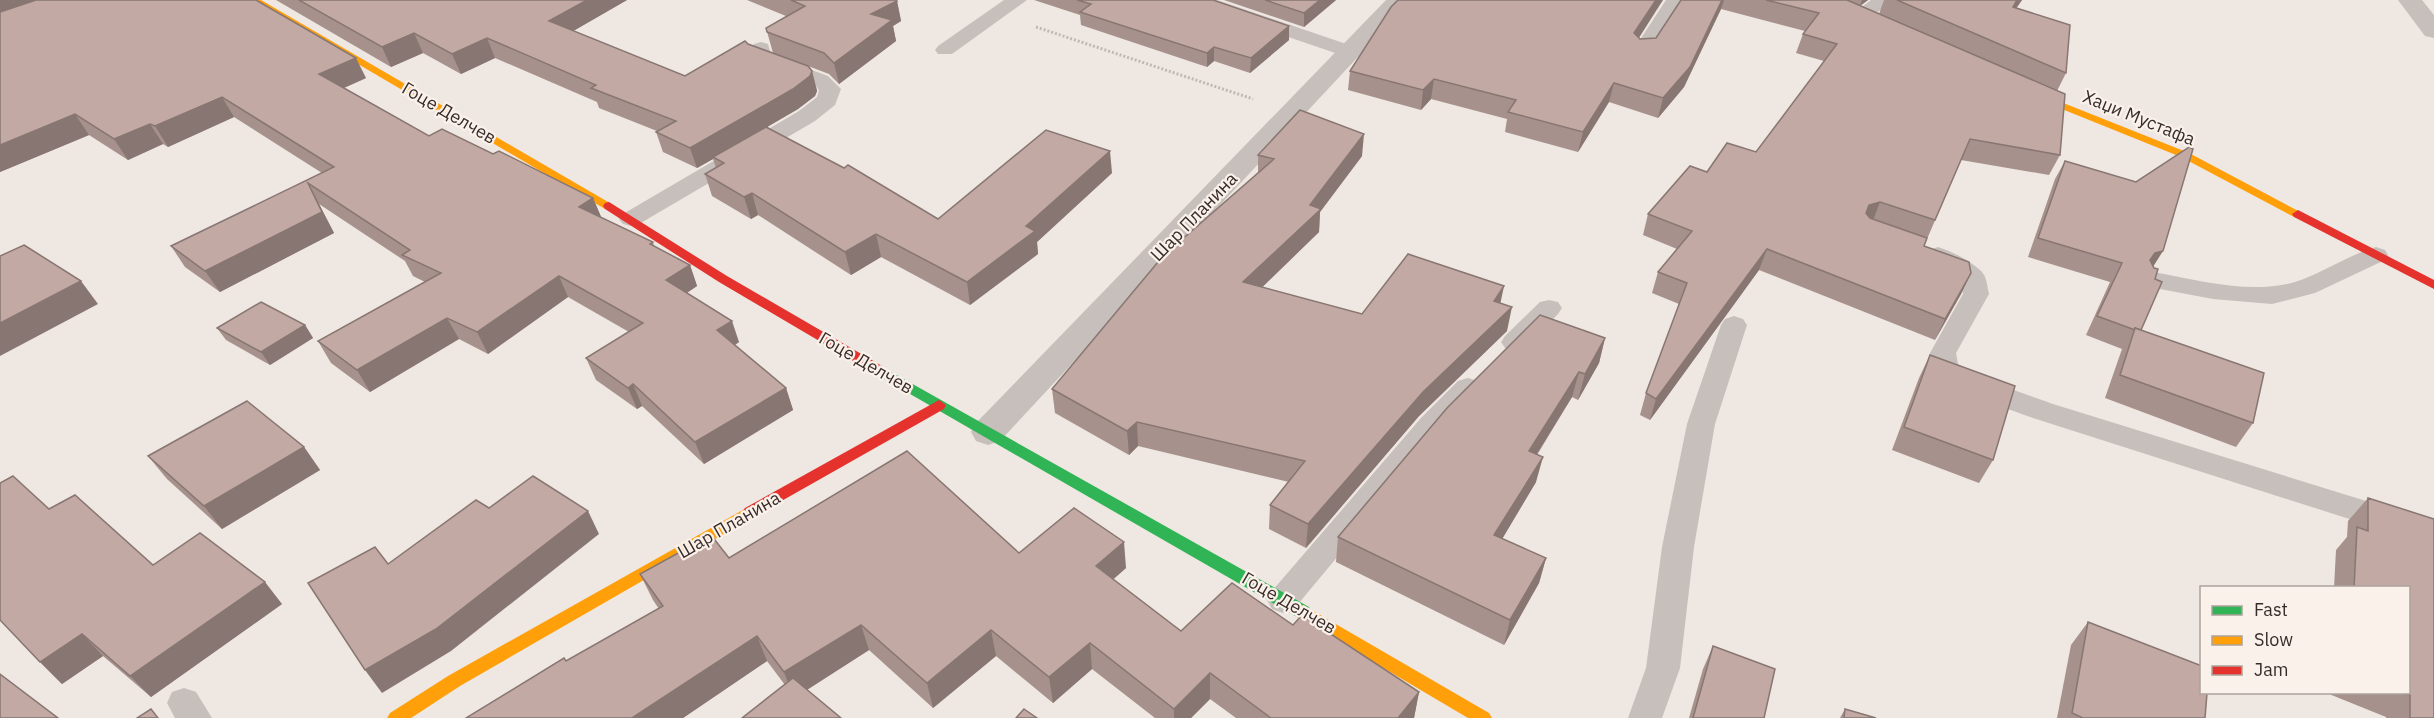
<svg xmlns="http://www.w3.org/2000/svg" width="2434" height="718" font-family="'IBM Plex Sans',sans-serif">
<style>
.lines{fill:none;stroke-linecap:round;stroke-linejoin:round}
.path{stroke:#c0b8b4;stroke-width:3;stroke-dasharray:2 2;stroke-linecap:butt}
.lane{fill:#c7bfbb;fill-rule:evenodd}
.street{fill:#c7bfbb;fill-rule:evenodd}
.fast{fill:#30b455;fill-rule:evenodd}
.slow{fill:#ff9f0a;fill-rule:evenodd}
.jam{fill:#e5322d;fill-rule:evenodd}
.wall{fill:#a7918c}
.shaded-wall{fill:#887672}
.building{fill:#c2a9a3;stroke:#887672;stroke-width:1.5}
.labels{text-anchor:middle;stroke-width:4.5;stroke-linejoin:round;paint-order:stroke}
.street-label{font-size:18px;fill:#382c29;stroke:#faf1ea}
</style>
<rect width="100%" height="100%" fill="#eee7e2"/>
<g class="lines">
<polyline class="path" points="1036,27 1253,99"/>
<g class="lane">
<polygon points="1004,0 1027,0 952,54 938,54 935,50 938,46"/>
<polygon points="1188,0 1217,0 1358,48 1361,52 1358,56 1344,56 1191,4"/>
<polygon points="1666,0 1686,0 1649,56 1635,56 1632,52"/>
<polygon points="1871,0 1894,0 1867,20 1853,20 1850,16"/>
<path d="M761,42L768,44L771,55L828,76L841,89L835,105L815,121L639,224L631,226L623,224L619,219L623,214L799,111L817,97L819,90L814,84L754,62C750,56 750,50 754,44Z"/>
<path d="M1938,247C1951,251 1971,261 1981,271C1987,276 1987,287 1989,294L1956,353L1958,364L1972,375L2053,404L2434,522V546L2033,418L1952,389L1935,375L1931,368L1930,353L1963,294L1960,280L1929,260L1926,255L1929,250Z"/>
<path d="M2376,247L2385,250L2388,255L2385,260L2315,293L2272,304L2213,299L2144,286L2140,280L2144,274L2153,272C2198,280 2250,295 2295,282C2323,273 2348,255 2376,247Z"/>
<path d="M1549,300L1558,302L1562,308L1558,314C1543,329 1527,355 1505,348L1501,342L1505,336L1540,302Z"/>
<polygon points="1734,316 1743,319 1747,325 1715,424 1694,547 1680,668 1662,718 1628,718 1646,668 1662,547 1687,424 1721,325 1725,319"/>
<polygon points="1468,378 1478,381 1482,388 1478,395 1441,432 1294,609 1283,613 1272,609 1267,600 1272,591 1421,418 1458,381"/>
<polygon points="184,688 196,692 212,718 175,718 167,703 172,692"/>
</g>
<g class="street">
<polygon points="1386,0 1411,0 1000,441 988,445 976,441 971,432 976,423"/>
<polygon points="2398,0 2422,0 2434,15 2434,38 2425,36"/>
</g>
<polygon class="fast" points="877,364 1309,607 1311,612 1309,617 1303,619 1297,617 872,372 870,369 872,366"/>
<g class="slow">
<polygon points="249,0 261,0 615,206 613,209 605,209"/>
<polygon points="2021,86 2189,153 2304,214 2298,218 2294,217 2181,157 2017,91 2016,89"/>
<polygon points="750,506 755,508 758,512 755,516 460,686 411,718 387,718 390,713 448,676"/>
<polygon points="1303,605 1489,713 1492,718 1468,718 1297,617 1295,612 1297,607"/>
</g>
<g class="jam">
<polygon points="609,202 727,276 882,366 884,369 882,372 872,372 719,282 605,209 603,206 605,203"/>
<polygon points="2298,210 2434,280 2434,289 2294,217 2292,214"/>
<polygon points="939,400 946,405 944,409 755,516 750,518 745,516 742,512 745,508"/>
</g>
</g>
<g class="wall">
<polygon points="0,0 366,78 344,88 429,136 493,154 593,198 601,217 653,242 654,246 690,265 697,286 687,293 739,342 735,345 786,388 793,410 704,464 642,406 637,409 596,380 586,358 629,332 568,297 488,354 459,339 370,392 331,363 318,341 425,282 413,276 405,261 319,204 334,233 220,292 185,267 171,246 322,173 234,117 168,147 163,144 128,160 89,135 0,172"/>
<polygon points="276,0 627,0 573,31 685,76 748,44 773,53 766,28 786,16 747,0 896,0 897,1 901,21 893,26 896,41 839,84 829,74 808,66 812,71 817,91 815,96 798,109 767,127 938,219 1112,173 1037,242 1038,254 970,305 881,257 851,275 758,215 751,219 712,196 705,174 716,168 713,159 697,168 663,152 656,132 657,131 599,108 597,102 495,58 461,74 423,53 391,67"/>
<polygon points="1034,0 1213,0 1289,26 1289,40 1250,73 1214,61 1207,67 1081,25 1080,15"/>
<polygon points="1224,0 1336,0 1304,27"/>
<polygon points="1681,0 1868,0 1860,6 1879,14 1884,0 2022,0 2016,8 2066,73 2057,91 2060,155 2049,175 1961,160 1924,246 1971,273 1961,294 1935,340 1759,270 1650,420 1640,415 1646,393 1679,304 1652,293 1658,272 1677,249 1643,235 1648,214 1707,172 1756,152 1824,61 1796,53 1803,34 1805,31 1721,9 1684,87 1658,118 1609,102 1578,152 1505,132 1507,119 1431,99 1421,110 1348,90 1350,71 1639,38 1640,39 1656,38"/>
<polygon points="1258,155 1362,156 1320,212 1319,232 1262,287 1362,314 1500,303 1507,331 1419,416 1306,548 1269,529 1270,505 1289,482 1138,446 1129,455 1055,413 1052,389 1258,173"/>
<polygon points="2065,161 2153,267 2141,330 2253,423 2236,447 2105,398 2122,349 2086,335 2110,282 2028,257 2055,179"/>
<polygon points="305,325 313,338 270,365 226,340 217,328"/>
<polygon points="1605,338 1599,363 1578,400 1572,397 1537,455 1536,482 1502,539 1546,558 1539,583 1504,645 1336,562 1338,537"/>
<polygon points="1930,355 1993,460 1979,483 1892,450 1919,378"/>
<polygon points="304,447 320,470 222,529 167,479 148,456"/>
<polygon points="2368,498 2434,519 2434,718 2386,718 2386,717 2329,694 2329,693 2409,693 2409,588 2334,588 2336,550 2347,537 2348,521"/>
<polygon points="49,509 153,565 282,604 151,697 103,656 62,684 40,662"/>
<polygon points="1019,553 1126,568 1113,579 1181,631 1293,625 1419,692 1414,718 1236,718 1210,699 1191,718 1155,718 1092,669 1053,703 996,656 933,708 869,650 807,690 785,685 767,661 683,718 466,718 659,609 653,600 640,574 729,558"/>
<polygon points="2088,622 2205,718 2057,718 2071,645"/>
<polygon points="1713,646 1764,718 1689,718 1703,669"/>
<polygon points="1845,709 1876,718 1840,718"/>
</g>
<g class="shaded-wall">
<polygon points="0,0 47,0 0,17"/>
<polygon points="587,0 627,0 556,41 549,21"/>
<polygon points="1320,0 1336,0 1304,27 1304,13"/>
<polygon points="1656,0 1663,0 1630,52 1634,33"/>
<polygon points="1722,0 1724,0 1721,9 1684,87 1658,118 1663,98"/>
<polygon points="1862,0 1868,0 1860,6"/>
<polygon points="2017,0 2022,0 2004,26 2013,7"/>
<polygon points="897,1 901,21 893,26 896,41 839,84 834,63 871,14"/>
<polygon points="1289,26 1289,40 1250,73 1251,58"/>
<polygon points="414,33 423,53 391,67 382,47"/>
<polygon points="487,38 495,58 461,74 452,54"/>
<polygon points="1214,47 1214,61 1207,67 1207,53"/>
<polygon points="356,58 366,78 330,94 319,74"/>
<polygon points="812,71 817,91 815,96 798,109 714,158 713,157 713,159 697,168 690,148"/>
<polygon points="1434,79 1431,99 1421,110 1423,90"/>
<polygon points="1614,83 1609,102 1578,152 1583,132"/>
<polygon points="222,97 234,117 168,147 155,126"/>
<polygon points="75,114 89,135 0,172 0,145"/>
<polygon points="150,124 163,144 128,160 114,139"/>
<polygon points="1364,134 1362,156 1320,212 1319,232 1243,306 1243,282 1310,205"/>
<polygon points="1110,151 1112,173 1037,242 1038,254 970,305 967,282 1026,226"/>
<polygon points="308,183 334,233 220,292 205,271"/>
<polygon points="752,193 758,215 751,219 744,197"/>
<polygon points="593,198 602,219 579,207"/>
<polygon points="1880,202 1872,223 1860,226 1869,205"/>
<polygon points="876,234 881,257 851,275 845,252"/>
<polygon points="1767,249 1759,270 1650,420 1656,399"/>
<polygon points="2163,251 2151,270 2150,260 2155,253"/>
<polygon points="690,265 697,286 674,301 666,280"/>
<polygon points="1971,273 1961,294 1935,340 1945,319"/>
<polygon points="559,276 568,297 488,354 477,332"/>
<polygon points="81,281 98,304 0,356 0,323"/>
<polygon points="1504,286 1499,310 1494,301"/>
<polygon points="1512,307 1507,331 1419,416 1306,548 1308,524 1423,392"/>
<polygon points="447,318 459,339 370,392 357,370"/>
<polygon points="732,321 739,342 724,352 717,330"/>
<polygon points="305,325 313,338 270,365 261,352"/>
<polygon points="1605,338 1599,363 1578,400 1585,374"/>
<polygon points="1579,372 1572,397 1523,476 1529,451"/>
<polygon points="633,384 642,406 637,409 628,388"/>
<polygon points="786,388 793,410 704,464 695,442"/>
<polygon points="1137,422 1138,446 1129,455 1127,431"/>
<polygon points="304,447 320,470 222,529 204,506"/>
<polygon points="1543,457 1536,482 1489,561 1494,535"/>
<polygon points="588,511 599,534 451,651 382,693 365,670"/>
<polygon points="1124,542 1126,568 1099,592 1096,566"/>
<polygon points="1546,558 1539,583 1504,645 1510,620"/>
<polygon points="265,582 282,604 151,697 130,676"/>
<polygon points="861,625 869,650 794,698 784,672"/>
<polygon points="991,630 996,656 933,708 927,683"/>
<polygon points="82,634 103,656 62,684 40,662"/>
<polygon points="757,636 767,661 683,718 632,718"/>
<polygon points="1090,643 1092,669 1053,703 1049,677"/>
<polygon points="1210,673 1210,699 1191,718 1174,718 1174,709"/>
<polygon points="1419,692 1414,718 1398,718"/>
</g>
<g class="building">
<polygon points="36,0 256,0 356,58 319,74 429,136 442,129 493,154 499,151 593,198 579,207 653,242 650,244 690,265 666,280 732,321 717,330 786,388 695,442 633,384 628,388 586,358 643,323 559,276 477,332 447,318 357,370 318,341 441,273 402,255 410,250 308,183 322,212 205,271 171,246 334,167 222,97 155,126 150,124 114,139 75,114 0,145 0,12"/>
<polygon points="299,0 587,0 549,21 685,76 745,41 748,44 808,66 812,71 810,76 793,89 690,148 656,132 676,121 591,88 596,85 487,38 452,54 414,33 382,47"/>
<polygon points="791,0 896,0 897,1 871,14 892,20 834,63 824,53 767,32 766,28 805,6"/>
<polygon points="1077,0 1213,0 1289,26 1251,58 1214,47 1207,53 1080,12 1091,4"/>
<polygon points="1265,0 1320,0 1304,13"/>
<polygon points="1398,0 1656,0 1634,33 1640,39 1656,38 1681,0 1722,0 1690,67 1663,98 1614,83 1583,132 1508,112 1516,100 1434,79 1423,90 1350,71 1391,7"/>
<polygon points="1766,0 1847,0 2065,94 2060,155 1970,139 1935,220 1880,202 1869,205 1866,213 1870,218 1927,238 1924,246 1969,262 1971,273 1945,319 1767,249 1656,399 1646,393 1687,283 1658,272 1692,231 1648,214 1690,166 1707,172 1727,143 1756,152 1837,44 1803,34 1819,13"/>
<polygon points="1897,0 2017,0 2013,7 2070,25 2066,73"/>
<polygon points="1300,110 1364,134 1310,205 1321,209 1243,282 1362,314 1408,254 1504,286 1494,301 1512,307 1423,392 1308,524 1270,505 1305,461 1137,422 1127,431 1052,389 1163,256 1274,159 1258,155"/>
<polygon points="766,127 844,168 848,165 938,219 1046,130 1110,151 1026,226 1035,231 967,282 876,234 845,252 752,193 744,197 705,174 724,163 713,157"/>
<polygon points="2189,147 2193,149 2163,251 2155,253 2150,260 2154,268 2158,269 2155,279 2162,282 2141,330 2135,328 2135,330 2097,316 2122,263 2038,238 2065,161 2136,182"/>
<polygon points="24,245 81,281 0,323 0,256"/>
<polygon points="261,302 305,325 261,352 217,328"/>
<polygon points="1540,315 1605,338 1585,374 1579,372 1529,451 1543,457 1494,535 1546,558 1510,620 1338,537 1447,408"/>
<polygon points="2135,328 2264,373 2253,423 2120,375"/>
<polygon points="1930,355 2015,386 1993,460 1904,427"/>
<polygon points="247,401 304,447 204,506 148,456"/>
<polygon points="907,451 1019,553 1074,508 1124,542 1096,566 1181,631 1232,583 1293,625 1302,615 1419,692 1398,718 1271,718 1210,673 1174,709 1090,643 1049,677 991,630 927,683 861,625 784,672 757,636 632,718 466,718 564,658 566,661 663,606 640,574 711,535 729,558"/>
<polygon points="13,476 49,509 75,495 153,565 200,533 265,582 130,676 82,634 40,662 0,620 0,483"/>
<polygon points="533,476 588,511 436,629 365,670 308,583 375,547 388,564 476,500 489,508"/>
<polygon points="2368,498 2434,519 2434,718 2410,718 2410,695 2404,693 2409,693 2409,588 2354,588 2357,527 2368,531"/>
<polygon points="2088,622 2202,666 2202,693 2207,693 2205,718 2083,718 2072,713"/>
<polygon points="1713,646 1775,669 1764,718 1693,718"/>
<polygon points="0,674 58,718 0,718"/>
<polygon points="793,678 841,718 742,718"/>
<polygon points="151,709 158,718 137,718"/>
<polygon points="1024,709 1037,718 1016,718"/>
<polygon points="1845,709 1876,718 1844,718"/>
</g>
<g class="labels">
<g class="street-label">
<text transform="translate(449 113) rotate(30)" y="6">Гоце Делчев</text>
<text transform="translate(2139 118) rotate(22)" y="6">Хаџи Мустафа</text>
<text transform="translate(1194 217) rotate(-46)" y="6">Шар Планина</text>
<text transform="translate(866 363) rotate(30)" y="6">Гоце Делчев</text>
<text transform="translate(729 525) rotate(-30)" y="6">Шар Планина</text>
<text transform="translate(1289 603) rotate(30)" y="6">Гоце Делчев</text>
</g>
</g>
<rect x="2200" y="586" width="210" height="108" fill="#faf1ea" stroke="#aca29d" stroke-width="1.5"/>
<rect x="2212" y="606" width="30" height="9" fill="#30b455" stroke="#aca29d" stroke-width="1.5"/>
<text x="2254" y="616" font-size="18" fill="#382c29">Fast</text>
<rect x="2212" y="636" width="30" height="9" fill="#ff9f0a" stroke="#aca29d" stroke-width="1.5"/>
<text x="2254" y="646" font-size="18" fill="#382c29">Slow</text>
<rect x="2212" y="666" width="30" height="9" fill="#e5322d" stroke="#aca29d" stroke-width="1.5"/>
<text x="2254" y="676" font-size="18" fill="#382c29">Jam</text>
</svg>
